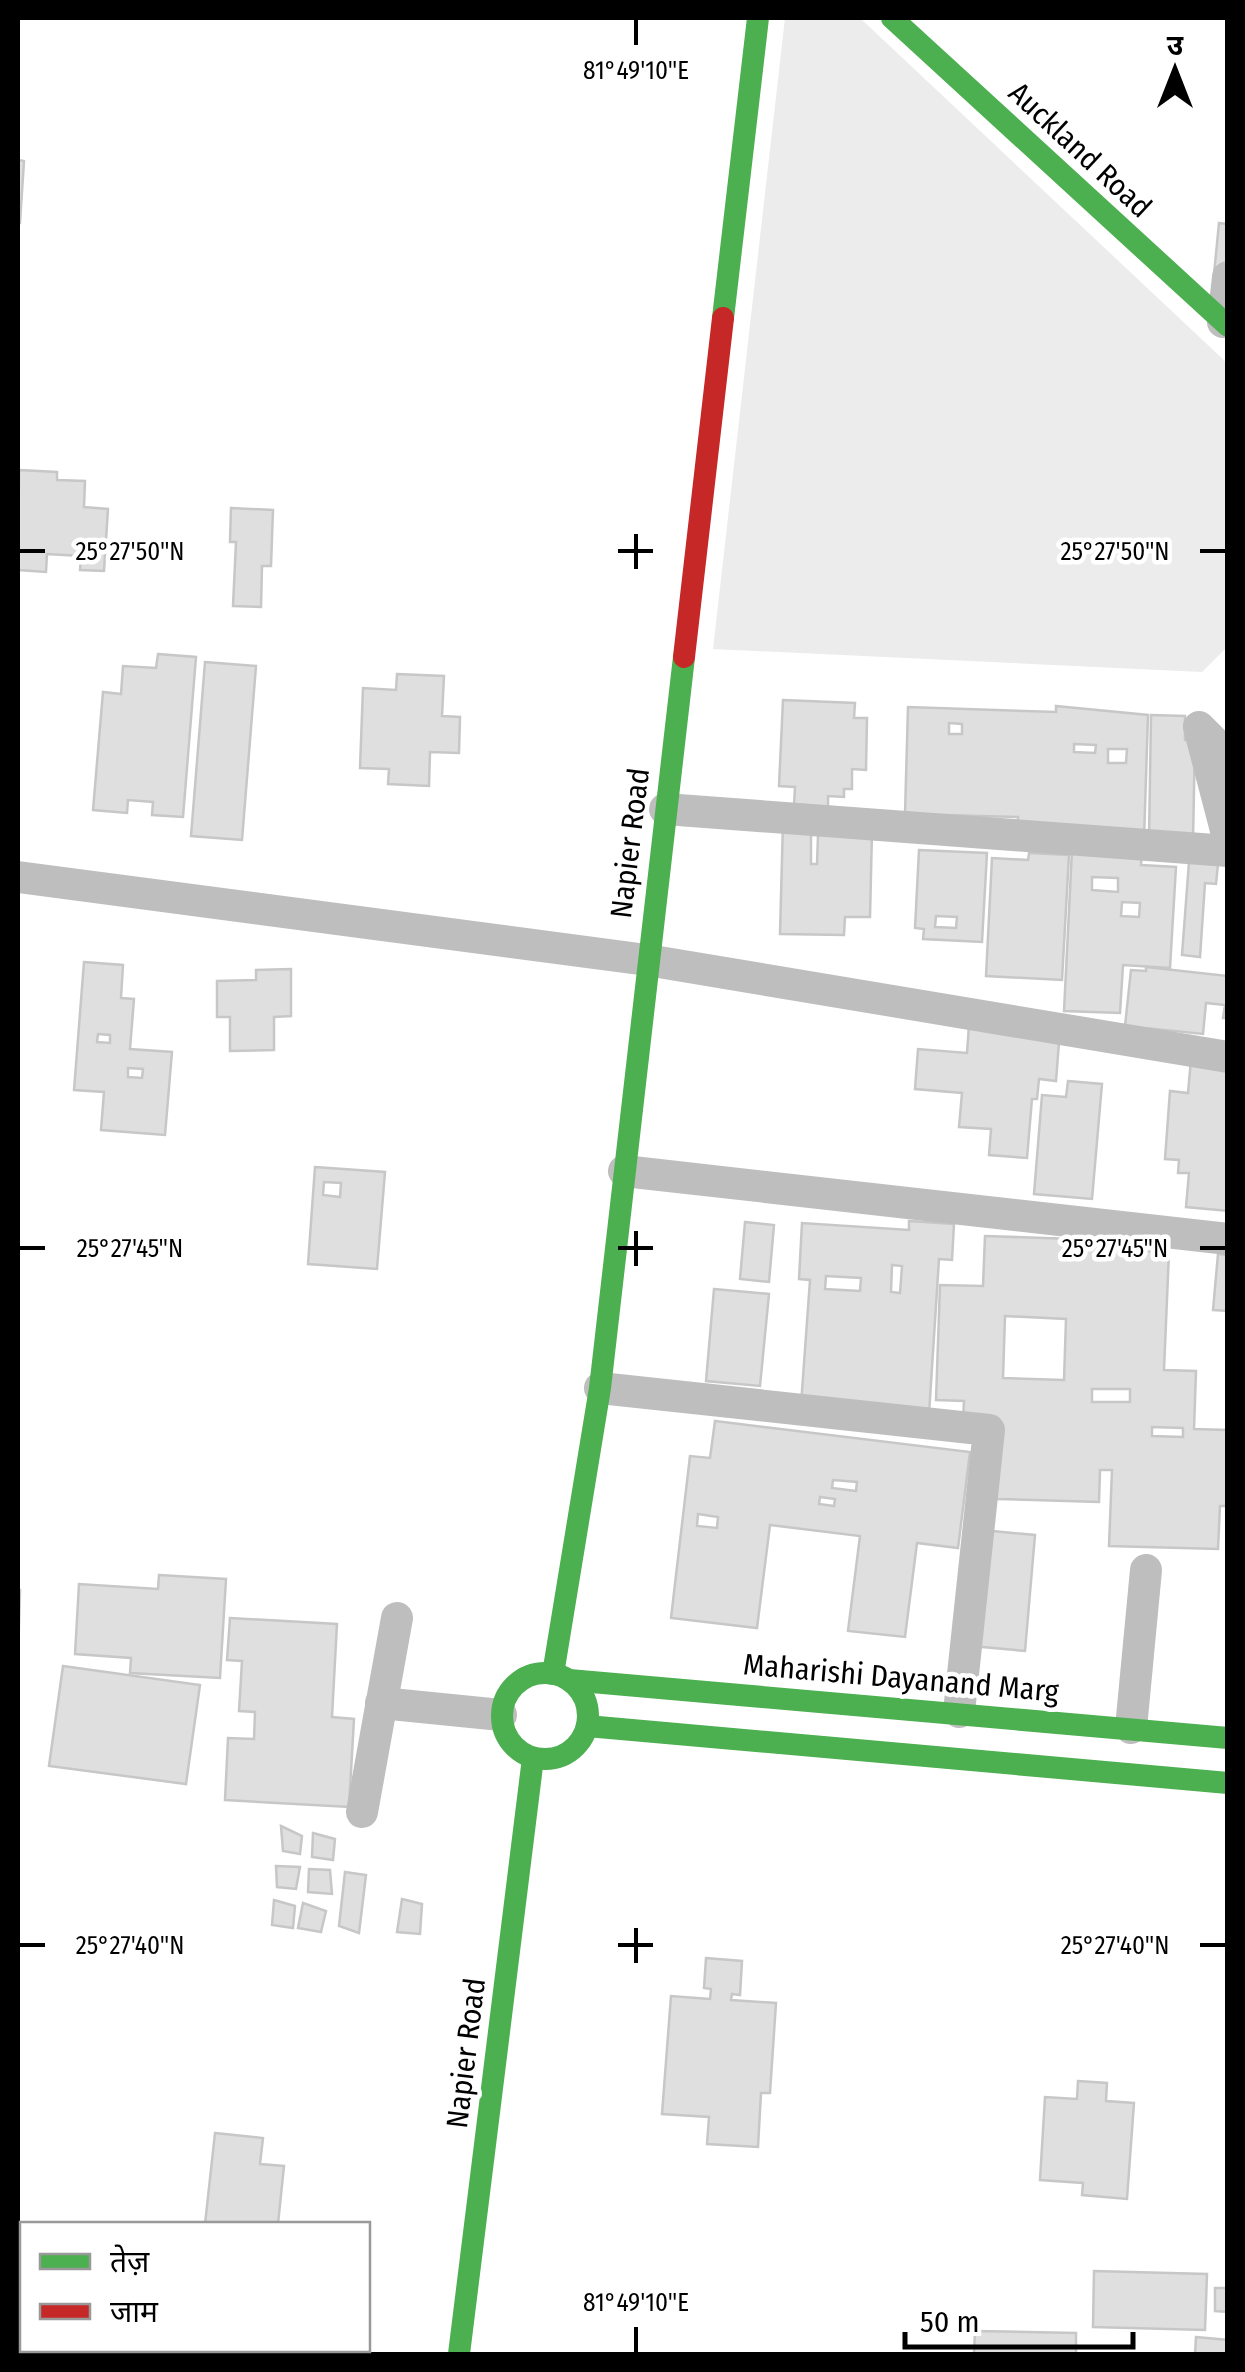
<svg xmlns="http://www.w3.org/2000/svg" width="1245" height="2372" font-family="'Fira Sans Condensed','Noto Sans Devanagari',sans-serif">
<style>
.park{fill:#ececec}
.building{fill:#dfdfdf;stroke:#c7c7c7;stroke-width:2.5;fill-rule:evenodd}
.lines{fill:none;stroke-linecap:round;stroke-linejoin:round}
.street{stroke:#bebebe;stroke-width:32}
.fast{stroke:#4caf50;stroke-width:22}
.jam{stroke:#c62828;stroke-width:22}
.ticks{fill:none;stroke:#000;stroke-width:4}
.labels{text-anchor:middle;stroke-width:9;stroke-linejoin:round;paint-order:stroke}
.street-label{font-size:30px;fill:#000;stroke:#fff}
.ticks-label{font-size:25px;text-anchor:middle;fill:#000;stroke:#fff;stroke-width:9;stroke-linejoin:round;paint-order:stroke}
</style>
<rect width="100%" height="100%" fill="#fff"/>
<polygon class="park" points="785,18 860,18 1227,363 1227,647 1202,672 713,649"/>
<g class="building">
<polygon points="18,160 24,161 20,223 18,223"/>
<polygon points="1219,223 1228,224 1228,275 1214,274"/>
<polygon points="19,470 57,472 57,480 85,481 84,507 108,509 104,571 80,570 81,556 47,554 46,572 18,570"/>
<polygon points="231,508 273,510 271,566 262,566 261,607 233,606 236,542 230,542"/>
<polygon points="158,654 196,657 183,817 152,815 153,802 128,800 127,813 93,810 103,692 121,694 123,666 156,668"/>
<polygon points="205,662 256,666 242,840 191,836"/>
<polygon points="397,674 444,676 442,716 460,717 459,753 430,752 429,786 388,784 389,769 360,768 363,688 396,690"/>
<polygon points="783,700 855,703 854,718 867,718 866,770 852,769 852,789 844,789 844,797 828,796 828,807 794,806 795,787 779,786"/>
<path d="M1056,706L1148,715L1144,839L1018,828V817L905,814L908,707L1056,712ZM949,723L962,724V734H949ZM1074,744L1096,745L1095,753L1074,752ZM1108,749H1127L1126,763H1108Z"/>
<polygon points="1151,715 1185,716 1185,740 1195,740 1193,840 1149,840"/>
<path d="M783,822L872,832L870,917H845L844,935L780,934ZM811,835H818L817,864H811Z"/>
<path d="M919,850L987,853L982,942L923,939L924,929L915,928ZM936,916L957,917L956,928L935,927Z"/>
<path d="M1072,850L1142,854L1141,865L1176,867L1170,968L1123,965L1120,1013L1064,1011ZM1092,877L1118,878V892L1092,890ZM1122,902L1140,903L1139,917L1121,916Z"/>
<polygon points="1029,853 1069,855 1062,980 986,976 992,858 1028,860"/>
<polygon points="1189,862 1218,864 1216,884 1205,883 1200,957 1182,955"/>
<path d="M84,962L123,965L121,998L134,999L130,1049L172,1052L165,1135L101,1130L104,1092L74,1090ZM98,1034L110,1035V1043L97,1042ZM128,1068L143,1069L142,1078L128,1077Z"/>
<polygon points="1146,967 1228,976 1228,1018 1223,1018 1225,1005 1206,1003 1203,1034 1125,1026 1131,970 1146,971"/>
<polygon points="291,969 291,1016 274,1017 274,1050 230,1051 230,1017 217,1017 217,981 256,980 256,970"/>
<polygon points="969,1025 1059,1042 1056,1081 1039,1079 1037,1099 1032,1099 1027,1158 989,1155 991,1129 959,1127 962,1093 915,1089 918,1049 967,1053"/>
<polygon points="1191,1059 1228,1061 1228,1211 1186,1207 1189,1173 1178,1173 1179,1160 1165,1159 1170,1091 1188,1093"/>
<polygon points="1068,1081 1102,1084 1092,1199 1034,1194 1042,1095 1066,1097"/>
<path d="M315,1167L385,1172L377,1269L308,1264ZM324,1182L341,1183L340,1197L323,1195Z"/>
<path d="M909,1221L954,1224L952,1260L939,1259L929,1414L801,1405L810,1280L799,1279L802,1223L909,1230ZM892,1265L902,1266L900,1293L891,1292ZM826,1276L861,1278L860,1291L825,1289Z"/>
<polygon points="745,1222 774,1225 769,1282 740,1279"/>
<path d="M1073,1233L1115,1234L1114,1250L1169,1252L1164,1370L1196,1371L1194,1429L1228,1430V1506H1220L1218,1549L1109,1546L1112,1470H1100L1099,1502L997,1499L963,1420L964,1401L936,1400L940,1285L983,1286L985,1236L1073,1239ZM1005,1316L1066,1319L1064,1380L1003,1378ZM1092,1389H1130V1402H1092ZM1152,1427L1183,1428V1437L1152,1436Z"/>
<polygon points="1218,1254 1228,1255 1228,1311 1213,1310"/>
<polygon points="714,1289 769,1294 760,1386 706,1381"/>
<path d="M715,1421L970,1452L958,1548L917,1543L905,1637L848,1631L860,1536L770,1525L757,1628L671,1618L690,1456L710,1458ZM833,1480L857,1482L856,1491L832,1488ZM820,1497L835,1499L834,1506L819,1504ZM698,1514L718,1517L717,1528L697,1526Z"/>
<polygon points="982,1530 1035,1535 1025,1651 972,1646"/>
<polygon points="159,1575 226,1579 220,1678 130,1673 131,1658 75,1654 79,1584 158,1589"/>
<polygon points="18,1590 20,1590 18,1660"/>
<polygon points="230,1618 337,1624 332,1717 354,1719 349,1807 225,1800 228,1738 254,1739 255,1712 239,1711 242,1661 227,1660"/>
<polygon points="63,1666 200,1685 186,1784 49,1766"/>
<polygon points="281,1826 302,1836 300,1854 283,1851"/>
<polygon points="313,1833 335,1839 333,1860 312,1857"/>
<polygon points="276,1866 300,1867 296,1889 277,1887"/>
<polygon points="309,1869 330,1870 332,1894 308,1892"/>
<polygon points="345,1872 366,1875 359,1933 339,1926"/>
<polygon points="402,1899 422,1904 420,1934 397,1932"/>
<polygon points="274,1900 295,1906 293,1928 272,1925"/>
<polygon points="303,1903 326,1911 321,1932 298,1928"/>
<polygon points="706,1958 742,1961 740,1995 732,1994 731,2000 776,2003 770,2093 761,2093 758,2147 707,2144 709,2117 662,2114 671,1996 710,1999 711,1989 704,1988"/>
<polygon points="1078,2081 1107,2083 1106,2101 1134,2103 1127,2199 1082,2195 1083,2183 1040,2180 1045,2097 1077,2099"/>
<polygon points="215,2133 263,2138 260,2164 284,2166 278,2224 205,2224"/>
<polygon points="1094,2271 1207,2274 1205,2330 1093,2327"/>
<polygon points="1215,2288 1228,2288 1228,2312 1215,2311"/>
<polygon points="975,2331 1076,2333 1076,2354 974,2354"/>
<polygon points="1196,2337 1228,2340 1228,2354 1195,2354"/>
</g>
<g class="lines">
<g class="street">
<polyline points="1223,322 1228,277"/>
<polyline points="1228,756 1199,727 1228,838"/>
<polyline points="665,809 1228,851"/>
<polyline points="18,877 647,960 1228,1057"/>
<polyline points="624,1171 1228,1239"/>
<polyline points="600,1388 989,1430 959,1712"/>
<polyline points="381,1703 501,1715"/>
<polyline points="1131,1728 1146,1570"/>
<polyline points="362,1812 397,1618"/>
</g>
<g class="fast">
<polyline points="892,18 1228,326"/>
<polyline points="723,318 758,18"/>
<circle cx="545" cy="1716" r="43"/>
<polyline points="553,1674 600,1388 684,657"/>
<polyline points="569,1680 1228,1738"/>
<polyline points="587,1726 1228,1783"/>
<polyline points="459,2354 533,1758"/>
</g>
<polyline class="jam" points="684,657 723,318"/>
</g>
<path class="ticks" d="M636,20V45M636,534V569M20,551H45M618,551H653M1200,551H1225M636,1231V1266M20,1248H45M618,1248H653M1200,1248H1225M636,1928V1963M20,1945H45M618,1945H653M1200,1945H1225M636,2327V2352"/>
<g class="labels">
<g class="street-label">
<text transform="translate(1080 150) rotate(43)" y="10">Auckland Road</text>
<text transform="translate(630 843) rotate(-83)" y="10">Napier Road</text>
<text transform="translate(901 1678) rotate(5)" y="10">Maharishi Dayanand Marg</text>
<text transform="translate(466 2053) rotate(-83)" y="10">Napier Road</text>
</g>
</g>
<g class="ticks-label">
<text x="636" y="79">81°49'10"E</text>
<text x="130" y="560">25°27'50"N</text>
<text x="1115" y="560">25°27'50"N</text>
<text x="130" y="1257">25°27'45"N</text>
<text x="1115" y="1257">25°27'45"N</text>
<text x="130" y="1954">25°27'40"N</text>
<text x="1115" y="1954">25°27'40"N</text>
<text x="636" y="2311">81°49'10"E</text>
</g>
<rect width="1245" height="2372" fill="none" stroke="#000000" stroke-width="40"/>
<rect x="20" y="2222" width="350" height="130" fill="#ffffff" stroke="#999999" stroke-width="2.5"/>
<rect x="40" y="2254" width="50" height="15" fill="#4caf50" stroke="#999999" stroke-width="2.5"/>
<text x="110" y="2272" font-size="30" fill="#000000">तेज़</text>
<rect x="40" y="2304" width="50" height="15" fill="#c62828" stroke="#999999" stroke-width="2.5"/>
<text x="110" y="2322" font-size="30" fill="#000000">जाम</text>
<g transform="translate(1175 70)" stroke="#ffffff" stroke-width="8" paint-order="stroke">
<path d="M0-8L18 38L0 25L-18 38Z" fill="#000000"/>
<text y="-15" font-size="28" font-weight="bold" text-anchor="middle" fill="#000000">उ</text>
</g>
<path d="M905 2332v15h228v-15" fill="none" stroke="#000000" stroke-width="5"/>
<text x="920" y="2332" font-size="30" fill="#000000" stroke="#ffffff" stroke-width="8" paint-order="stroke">50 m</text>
</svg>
